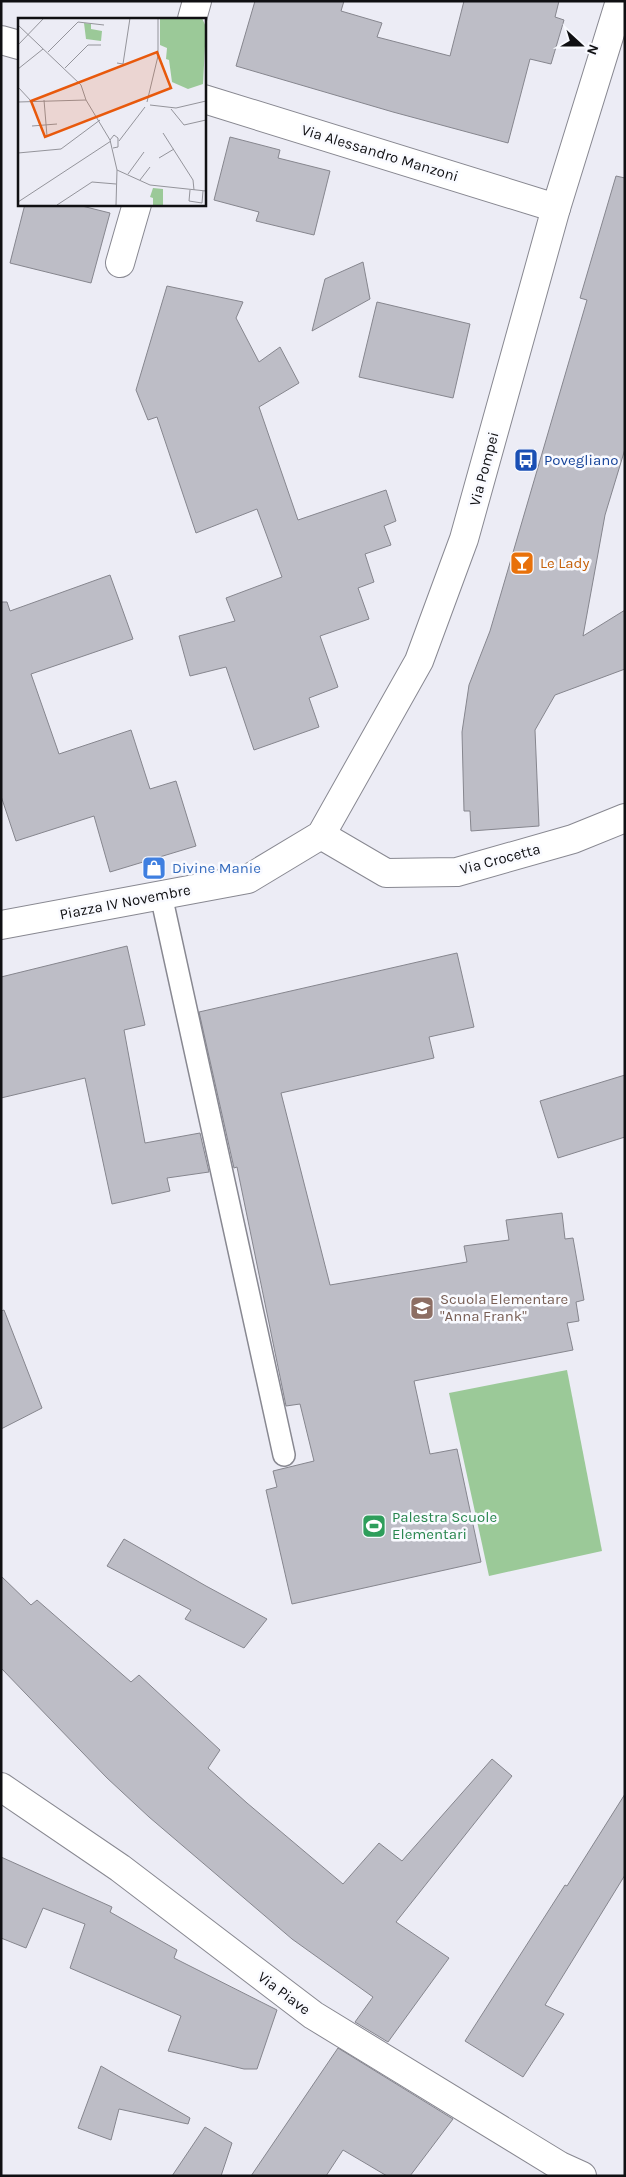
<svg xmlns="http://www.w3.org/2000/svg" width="626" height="2177" font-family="Karla,sans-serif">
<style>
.green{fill:#9bc998}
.building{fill:#bdbdc6;stroke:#86868e}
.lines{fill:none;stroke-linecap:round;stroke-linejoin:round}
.service-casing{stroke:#888891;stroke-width:24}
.minor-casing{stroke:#888891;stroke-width:30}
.tertiary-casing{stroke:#888891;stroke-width:30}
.service{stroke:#fff;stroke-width:21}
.minor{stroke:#fff;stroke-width:28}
.tertiary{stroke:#fff;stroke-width:28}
.labels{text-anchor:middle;stroke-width:5;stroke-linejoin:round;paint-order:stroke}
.street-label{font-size:15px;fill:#101013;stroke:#f9faff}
.transit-label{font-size:15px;fill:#164399;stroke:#f9faff;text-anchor:start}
.food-label{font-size:15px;fill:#c56008;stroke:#f9faff;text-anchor:start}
.shop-label{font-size:15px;fill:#366cbe;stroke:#f9faff;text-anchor:start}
.education-label{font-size:15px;fill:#785e54;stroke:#f9faff;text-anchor:start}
.leisure-label{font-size:15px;fill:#27864d;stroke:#f9faff;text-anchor:start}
.inset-road{fill:none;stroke:#94949b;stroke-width:1}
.view{fill:#e8590c;fill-opacity:0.15;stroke:#e8590c;stroke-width:2.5}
.inset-edge{fill:none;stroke:#101013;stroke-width:2.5}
</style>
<rect width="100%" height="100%" fill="#ececf5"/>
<polygon class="green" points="567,1370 602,1551 489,1576 449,1393"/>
<g class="building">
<polygon points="255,1 344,1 341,11 382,23 377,37 450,56 464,1 559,1 555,17 564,20 551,64 530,59 508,143 393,112 236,66"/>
<polygon points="230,137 280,150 278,158 330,171 314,235 256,221 259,212 214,200"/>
<polygon points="616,176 625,178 625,449 605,515 583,636 625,610 625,669 555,695 535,730 539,826 471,831 470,811 464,811 462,732 469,685 490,631 587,300 580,298"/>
<polygon points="25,204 74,204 110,213 91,283 10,263"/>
<polygon points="363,262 370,299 312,331 325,279"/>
<polygon points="167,286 243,302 236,318 259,362 280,347 299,383 259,407 298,520 386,490 396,521 384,526 391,545 365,554 374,582 358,588 369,619 320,636 338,687 309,698 319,727 254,750 226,667 190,676 179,636 235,621 226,598 282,577 257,509 196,533 157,417 148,420 136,390"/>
<polygon points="377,302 470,324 453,398 359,377"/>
<polygon points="110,575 133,639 31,674 59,754 131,730 150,789 176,781 196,846 110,872 94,816 16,841 1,796 1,602 7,602 10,611"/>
<polygon points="127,946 145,1025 124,1030 145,1143 200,1133 209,1172 167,1178 170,1191 112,1204 85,1078 1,1098 1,977"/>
<polygon points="457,953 474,1027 429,1037 434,1058 281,1093 330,1285 467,1262 464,1246 509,1240 506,1220 562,1213 565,1239 573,1238 584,1300 576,1302 579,1321 567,1323 573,1350 414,1381 430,1454 457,1449 481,1562 292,1604 266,1490 277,1487 273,1471 314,1461 300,1404 286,1406 237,1167 234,1168 199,1012"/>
<polygon points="625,1075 625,1137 558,1158 540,1101"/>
<polygon points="4,1310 42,1408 1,1429 1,1311"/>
<polygon points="124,1539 206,1586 267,1619 244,1648 185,1619 191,1610 107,1566"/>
<polygon points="1,1576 31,1605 37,1600 131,1682 139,1675 220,1750 208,1768 247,1803 343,1884 379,1843 402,1861 492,1759 512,1776 396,1922 449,1958 388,2042 355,2022 373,1997 292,1939 149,1817 107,1778 1,1668"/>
<polygon points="625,1794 625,1875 545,2005 564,2014 523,2077 465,2041 565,1885 567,1886"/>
<polygon points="1,1857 112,1907 110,1912 177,1950 174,1958 277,2010 257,2069 244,2069 168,2051 181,2016 70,1968 85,1924 43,1908 26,1948 1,1938"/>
<polygon points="338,2048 453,2119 410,2176 387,2176 343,2150 326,2176 251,2176"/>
<polygon points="101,2066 190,2118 188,2124 119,2109 111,2140 78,2128"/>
<polygon points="205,2127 232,2143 221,2176 172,2176"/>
</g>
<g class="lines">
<g class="service-casing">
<polyline id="service" points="161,895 284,1455"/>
</g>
<g class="minor-casing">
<g id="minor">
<polyline points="192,19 197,1"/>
<polyline points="1,40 19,45"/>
<polyline points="204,99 556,208"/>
<polyline points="120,263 137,204"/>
<polyline points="321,835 386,873 457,872 573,839 625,818"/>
</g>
</g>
<g class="tertiary-casing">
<g id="tertiary">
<polyline points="1,925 248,879 321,835 419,661 464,539 556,208 620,1"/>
<polyline points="1,1787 120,1868 313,2015 560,2166 582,2176"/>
</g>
</g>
<use href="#service" class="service"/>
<use href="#minor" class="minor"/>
<use href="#tertiary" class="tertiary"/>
</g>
<defs>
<g id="bus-square" transform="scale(1.25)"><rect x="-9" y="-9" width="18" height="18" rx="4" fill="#1a4fb4" stroke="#f9faff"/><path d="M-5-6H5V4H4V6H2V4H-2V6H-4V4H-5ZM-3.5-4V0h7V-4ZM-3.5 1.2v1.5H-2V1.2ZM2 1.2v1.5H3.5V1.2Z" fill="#fff"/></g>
<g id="bar-square" transform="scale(1.25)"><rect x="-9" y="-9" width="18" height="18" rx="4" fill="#e8710a" stroke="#f9faff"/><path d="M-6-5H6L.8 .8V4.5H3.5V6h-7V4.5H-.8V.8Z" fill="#fff"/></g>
<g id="shop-square" transform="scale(1.25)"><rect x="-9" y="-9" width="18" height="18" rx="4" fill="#3f7fe0" stroke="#f9faff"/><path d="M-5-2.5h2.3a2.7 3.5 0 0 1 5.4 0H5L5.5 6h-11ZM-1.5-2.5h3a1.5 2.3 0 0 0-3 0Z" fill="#fff"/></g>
<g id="school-square" transform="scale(1.25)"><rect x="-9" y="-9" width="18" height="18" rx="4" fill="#8d6e63" stroke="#f9faff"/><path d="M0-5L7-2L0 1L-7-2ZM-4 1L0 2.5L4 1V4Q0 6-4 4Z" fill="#fff"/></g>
<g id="stadium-square" transform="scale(1.25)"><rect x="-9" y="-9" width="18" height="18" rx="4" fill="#2e9e5b" stroke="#f9faff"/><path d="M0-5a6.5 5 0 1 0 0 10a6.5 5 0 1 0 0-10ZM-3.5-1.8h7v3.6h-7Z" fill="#fff"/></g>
</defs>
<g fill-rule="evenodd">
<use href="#bus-square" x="526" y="460"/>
<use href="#bar-square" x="522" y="563"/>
<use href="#shop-square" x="154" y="868"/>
<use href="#school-square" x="422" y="1308"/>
<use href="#stadium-square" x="374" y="1526"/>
</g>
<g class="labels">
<g class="street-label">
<text transform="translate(380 153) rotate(17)" y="5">Via Alessandro Manzoni</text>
<text transform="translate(484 469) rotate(-75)" y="5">Via Pompei</text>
<text transform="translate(500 859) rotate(-15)" y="5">Via Crocetta</text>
<text transform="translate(125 902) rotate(-11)" y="5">Piazza IV Novembre</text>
<text transform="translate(284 1993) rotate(37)" y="5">Via Piave</text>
</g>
<g class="transit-label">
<text x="544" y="465">Povegliano</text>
</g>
<g class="food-label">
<text x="540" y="568">Le Lady</text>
</g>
<g class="shop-label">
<text x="172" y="873">Divine Manie</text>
</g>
<g class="education-label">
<text x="440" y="1304">Scuola Elementare<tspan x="440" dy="17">"Anna Frank"</tspan></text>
</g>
<g class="leisure-label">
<text x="392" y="1522">Palestra Scuole<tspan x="392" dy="17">Elementari</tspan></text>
</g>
</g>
<g transform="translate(18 18)">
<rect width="188" height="188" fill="#ececf5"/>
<path d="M142,0H184L188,9L185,66L170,71L154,64L151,42L148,41L149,30L142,27ZM66,5L73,6V11L84,13L83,23L68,21ZM135,170L145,171V187H135V180L132,179Z" fill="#9bc998"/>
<path class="inset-road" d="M0,7L63,67L68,82M0,27L26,0M30,34L60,4L86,7M99,45L105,46L112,0M47,50L70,27H83M0,51L25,31M0,69L13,83M26,82L29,118M0,84L68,82L92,122M129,84L140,38V0M132,87L158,90L188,83M153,91L166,107L188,102M14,108L39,106M145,115L175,162L176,172M101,123L127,89M95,130L100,129V120L96,117L92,122L99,152L98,187M0,135L43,131L82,102M141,140L156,131M99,152L132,167L188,173M110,156L126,134M122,162L132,149M172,172L171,183L184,185L185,173M0,184L93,123M39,187L74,164L98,166"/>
<path class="view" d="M139,34L153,70L27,119L13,83Z"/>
<rect width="188" height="188" class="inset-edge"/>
</g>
<rect width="626" height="2177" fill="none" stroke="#101013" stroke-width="5"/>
<g transform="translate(581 45) rotate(111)" stroke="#f9faff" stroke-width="4" paint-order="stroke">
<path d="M0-4L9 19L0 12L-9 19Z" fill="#101013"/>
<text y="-8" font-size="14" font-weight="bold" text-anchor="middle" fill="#101013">N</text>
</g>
</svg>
